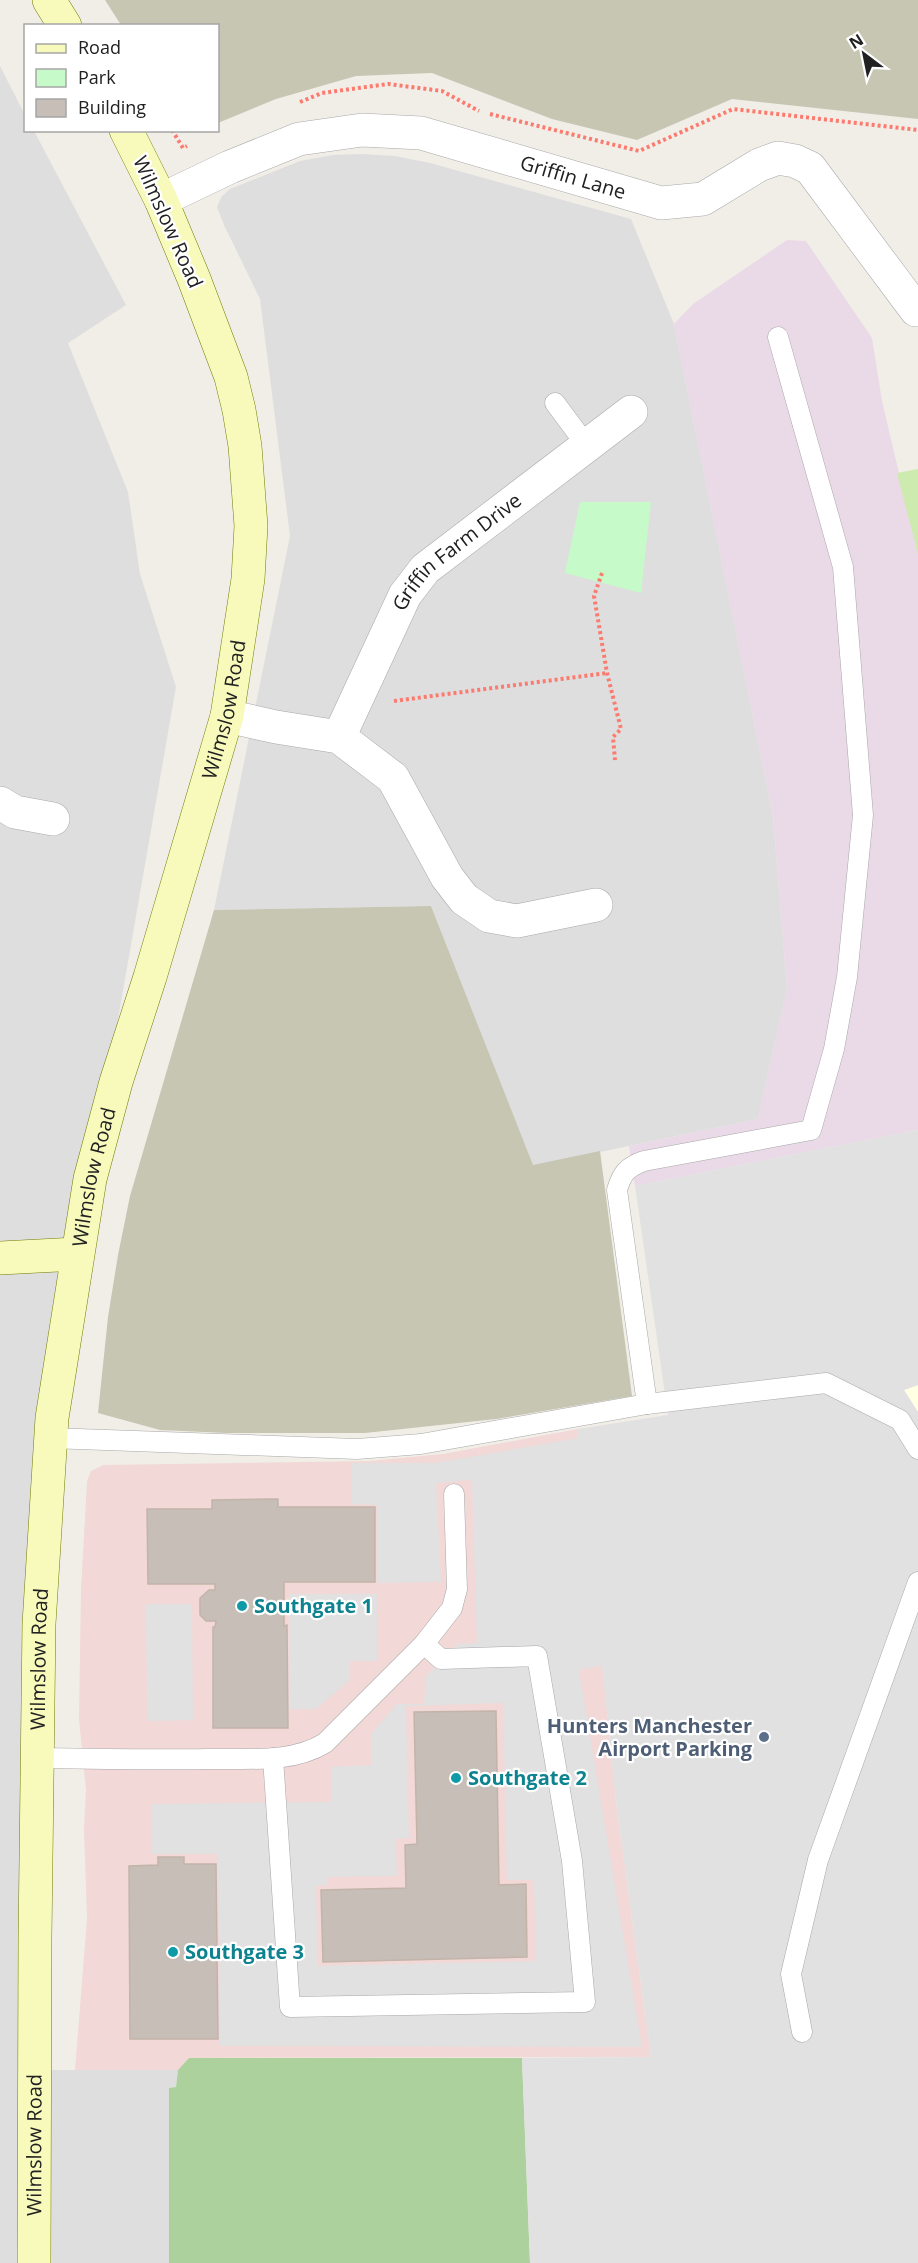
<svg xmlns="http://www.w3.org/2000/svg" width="918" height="2263" font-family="'Open Sans',sans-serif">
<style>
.residential{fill:#dfdede}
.commercial{fill:#f2d8d7}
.industrial{fill:#ead9e7}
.education{fill:#ffffe3}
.construction{fill:#c6c6b3}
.grass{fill:#cdebae}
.forest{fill:#acd19c}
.park{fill:#c6fac9}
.parking{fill:#e1e1e1;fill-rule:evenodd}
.building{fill:#c6beb7;stroke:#c3b4a9;stroke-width:1.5}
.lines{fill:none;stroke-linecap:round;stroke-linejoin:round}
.lane-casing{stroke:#a8a8a8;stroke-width:21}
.street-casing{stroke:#a8a8a8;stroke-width:34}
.secondary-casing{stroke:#717c04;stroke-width:34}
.path{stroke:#fb7b6f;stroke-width:4;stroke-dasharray:3 3;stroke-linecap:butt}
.lane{stroke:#fff;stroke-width:20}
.street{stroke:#fff;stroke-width:33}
.secondary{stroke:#f8fabc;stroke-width:33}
.culture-dot{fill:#0f9aa8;stroke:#fff;stroke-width:2}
.service-dot{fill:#5c6f8a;stroke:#fff;stroke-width:2}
.labels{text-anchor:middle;stroke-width:4.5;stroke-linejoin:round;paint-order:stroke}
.street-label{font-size:20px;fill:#212121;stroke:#fff}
.culture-label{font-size:20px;font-weight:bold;fill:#0d838f;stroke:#fff;text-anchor:start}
.service-label{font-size:20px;font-weight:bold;fill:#4e5e75;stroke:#fff;text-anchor:end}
</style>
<rect width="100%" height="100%" fill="#f1eee8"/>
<g class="residential">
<polygon points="0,66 25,115 26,130 34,131 126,305 68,343 128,492 140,574 176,687 77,1254 42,1550 36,2070 178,2070 176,2087 169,2088 169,2263 0,2263"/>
<polygon points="362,154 395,156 430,163 631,219 674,324 773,815 787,989 758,1119 533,1166 431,906 214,910 290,536 260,299 224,225 217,207 222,196 230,189 300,161 333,155"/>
</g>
<polygon class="commercial" points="578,1429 617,1809 651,2057 189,2058 178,2070 75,2070 87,1919 84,1829 86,1790 79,1719 81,1590 87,1481 91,1471 103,1465 369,1461 443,1454"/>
<polygon class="industrial" points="787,240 806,241 872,338 882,401 918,554 918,1130 635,1186 629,1146 758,1119 787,989 773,815 674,324 693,304"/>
<polygon class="education" points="918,1385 918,1412 904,1390"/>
<g class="construction">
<polygon points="105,0 918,0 918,119 732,99 637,140 552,119 432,73 356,76 276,99 218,123 218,26 121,25"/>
<polygon points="431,906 533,1165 600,1151 632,1396 496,1419 365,1433 226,1433 160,1430 98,1413 108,1317 118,1255 130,1196 214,910"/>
</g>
<polygon class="grass" points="918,469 918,554 897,473"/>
<polygon class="forest" points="189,2058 522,2058 530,2263 169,2263 169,2088 176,2087 178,2070"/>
<polygon class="park" points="580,502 651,502 641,593 565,573"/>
<g class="parking">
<path d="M918,1130V1385L904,1390L918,1412V2263H530L522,2058L651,2057L617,1809L602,1665L579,1670L642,2047L220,2046L218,1854H152V1804L331,1802V1767L371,1765V1734L397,1704H424L426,1676L458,1644L477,1643L472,1480L436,1483L441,1582L378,1583V1505L352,1504V1463H435L578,1438V1429L668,1415L635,1186ZM503,1703L507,1880H534L536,1961L318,1966L316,1886L328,1885V1877L397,1876L396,1839L409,1838L406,1706Z"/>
<polygon points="289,1594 377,1594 377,1661 350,1661 350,1680 316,1709 289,1709"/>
<polygon points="146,1604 192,1604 193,1720 147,1721"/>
</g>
<g class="building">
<polygon points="278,1499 278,1507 375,1507 375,1582 284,1582 284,1626 287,1625 288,1728 213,1728 213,1627 215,1627 216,1621 206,1621 200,1615 200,1598 209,1590 215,1590 215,1584 148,1584 147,1509 212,1509 212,1500"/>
<polygon points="496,1711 499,1885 526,1884 527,1957 323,1962 321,1890 406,1888 405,1845 417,1844 414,1712"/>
<polygon points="158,1857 184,1857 184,1864 216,1864 218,2039 130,2039 129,1866 158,1865"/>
</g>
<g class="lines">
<g class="lane-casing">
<g id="lane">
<polyline points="555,403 587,446"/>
<path d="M647,1404L617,1190C622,1173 627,1167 644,1161L811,1130L834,1049L847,977L863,815L843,567L778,337"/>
<polyline points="50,1438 357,1449 421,1444 647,1404 826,1383 900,1420 918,1449"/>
<path d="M37,1758C94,1759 150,1760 207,1759C246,1758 291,1764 325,1743L424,1644L452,1608L457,1589L454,1494"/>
<polyline points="273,1758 290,2007 585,2002 572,1861 537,1656 441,1659 424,1644"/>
<polyline points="802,2032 791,1974 818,1860 918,1582"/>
</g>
</g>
<g class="street-casing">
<g id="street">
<path id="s1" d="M161,200L230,167L299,139L362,130L421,133L661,203L703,199L759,165L778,158L795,161L810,168L916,310"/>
<polyline points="227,716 276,727 339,737 393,778 447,877 464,899 489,916 517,921 596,905"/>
<path id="s2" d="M339,737L405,595L425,569L631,412"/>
<polyline points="0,803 15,812 53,819"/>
</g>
</g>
<g class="secondary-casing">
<g id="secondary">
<polyline points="49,0 65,26"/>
<polyline points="0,1258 77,1254"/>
<path id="s3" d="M34,2263L35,1938L39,1624L52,1418L90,1179L116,1082L150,977L227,716L248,579L251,526L245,446L239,410L231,377L194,279L161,200L126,130"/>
</g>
</g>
<g class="path">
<polyline points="300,102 322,93 388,84 442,91 479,111"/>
<polyline points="490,114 639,151 733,109 918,130"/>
<polyline points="172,130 183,148 187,146"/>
<polyline points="602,573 594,596 607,673 621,729 613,737 615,760"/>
<polyline points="394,701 607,673"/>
</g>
<use href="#lane" class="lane"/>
<use href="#street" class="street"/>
<use href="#secondary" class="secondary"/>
</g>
<g class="culture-dot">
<circle cx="242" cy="1606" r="6"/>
<circle cx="456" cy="1778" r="6"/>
<circle cx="173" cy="1952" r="6"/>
</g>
<circle class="service-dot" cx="764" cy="1737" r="6"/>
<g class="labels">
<g class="street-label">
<text dy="7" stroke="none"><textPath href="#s1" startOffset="432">Griffin Lane</textPath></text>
<text transform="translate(168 222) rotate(66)" y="7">Wilmslow Road</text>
<text dy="7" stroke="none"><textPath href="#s2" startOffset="224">Griffin Farm Drive</textPath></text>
<text dy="7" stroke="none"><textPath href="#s3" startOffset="1576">Wilmslow Road</textPath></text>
<text dy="7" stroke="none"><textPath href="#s3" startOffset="1090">Wilmslow Road</textPath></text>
<text dy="7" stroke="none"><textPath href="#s3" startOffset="604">Wilmslow Road</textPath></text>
<text dy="7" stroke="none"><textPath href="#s3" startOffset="118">Wilmslow Road</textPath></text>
</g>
<g class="culture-label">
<text x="254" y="1613">Southgate 1</text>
<text x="468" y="1785">Southgate 2</text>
<text x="185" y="1959">Southgate 3</text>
</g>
<g class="service-label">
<text x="752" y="1733">Hunters Manchester<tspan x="752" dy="23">Airport Parking</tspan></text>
</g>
</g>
<rect x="24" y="24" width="195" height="108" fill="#ffffff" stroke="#a6a6a6" stroke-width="1.5"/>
<rect x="36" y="44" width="30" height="9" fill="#f8fabc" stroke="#a6a6a6" stroke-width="1.5"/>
<text x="78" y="54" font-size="18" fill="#212121">Road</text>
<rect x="36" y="69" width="30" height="18" fill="#c6fac9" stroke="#a6a6a6" stroke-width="1.5"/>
<text x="78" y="84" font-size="18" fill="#212121">Park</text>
<rect x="36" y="99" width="30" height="18" fill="#c6beb7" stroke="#a6a6a6" stroke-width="1.5"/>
<text x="78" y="114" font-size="18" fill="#212121">Building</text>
<g transform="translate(864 54) rotate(328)" stroke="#ffffff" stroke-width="4.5" paint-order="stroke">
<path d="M0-4.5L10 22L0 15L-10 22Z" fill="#212121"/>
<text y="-9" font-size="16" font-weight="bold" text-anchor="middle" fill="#212121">N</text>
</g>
</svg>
